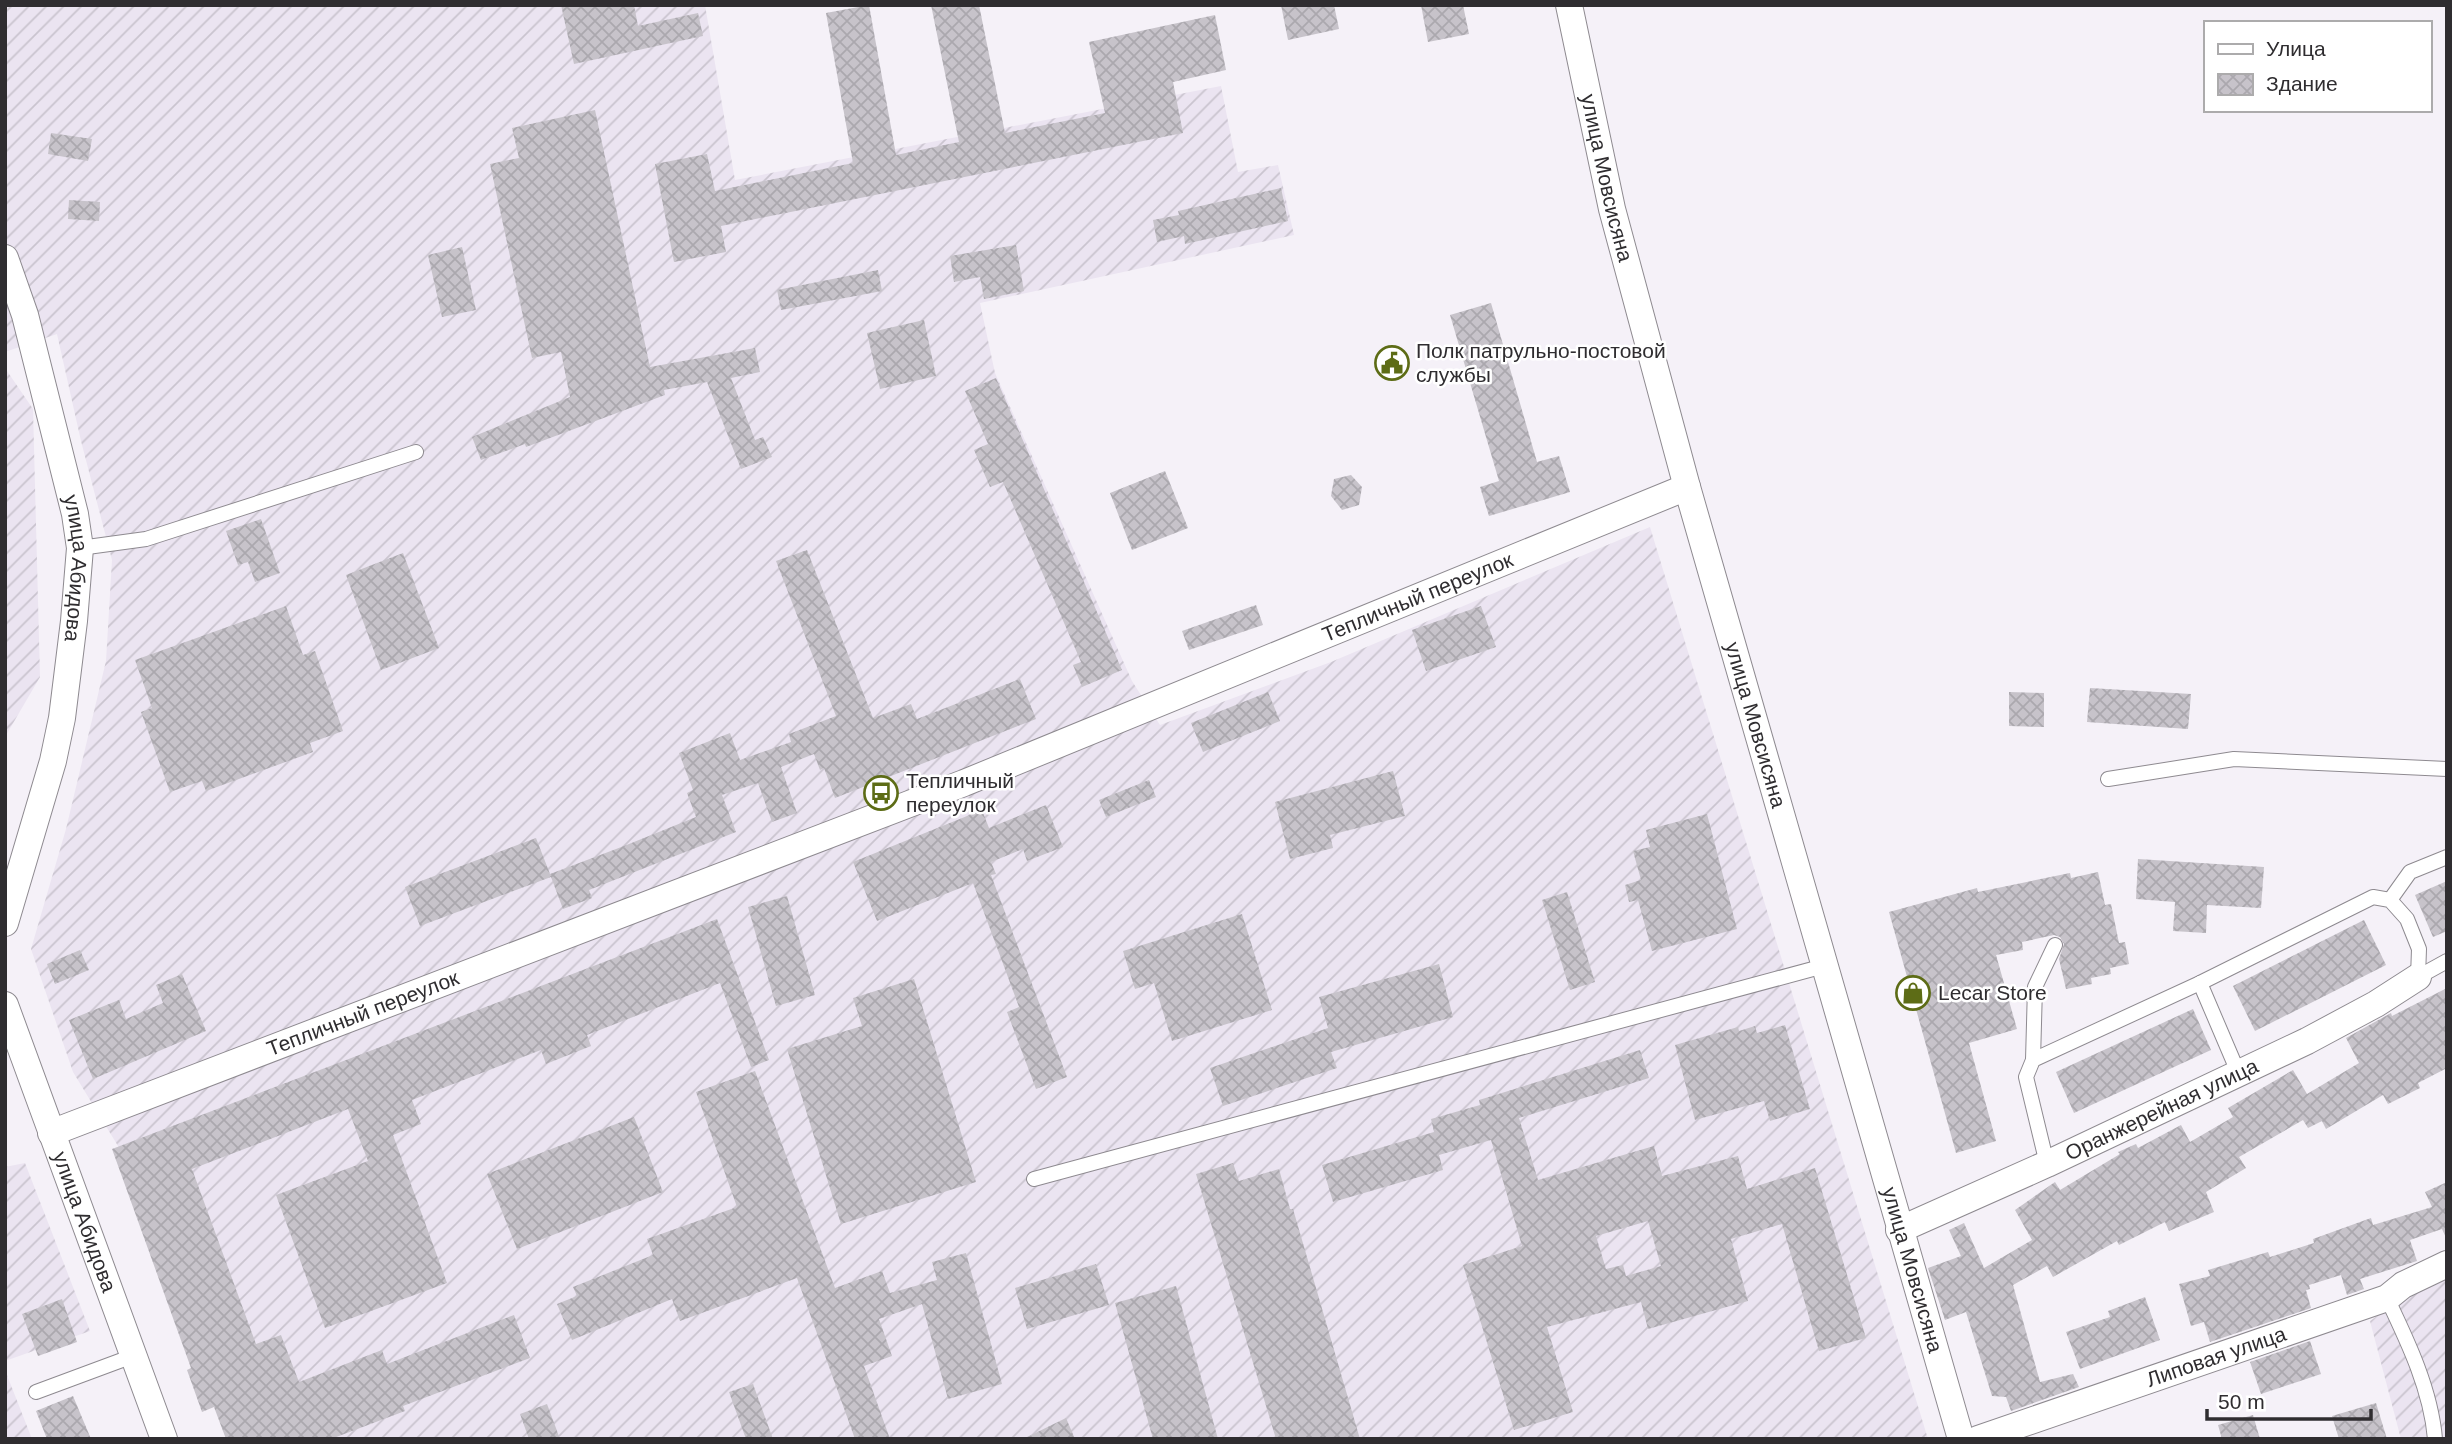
<svg xmlns="http://www.w3.org/2000/svg" width="2452" height="1444" font-family="Arial,sans-serif">
<style>
.industrial{fill:url(#industrial-furrows)}
.building{fill:url(#building-cross-hatch);fill-rule:evenodd}
.lines{fill:none;stroke-linecap:round;stroke-linejoin:round}
.service-casing{stroke:#8e8a90;stroke-width:16}
.minor-casing{stroke:#8e8a90;stroke-width:28}
.service{stroke:#fff;stroke-width:14}
.minor{stroke:#fff;stroke-width:26}
.labels{text-anchor:middle;stroke-width:5;stroke-linejoin:round;paint-order:stroke}
.street-label{font-size:21px;fill:#2f2d30;stroke:#fff}
.poi-label{font-size:21px;fill:#2f2d30;stroke:#fff;text-anchor:start}
</style>
<defs>
<pattern id="industrial-furrows" width="10" height="10" patternUnits="userSpaceOnUse" patternTransform="scale(1.75)"><rect width="10" height="10" fill="#ebe4f1"/><path d="M-1 1l2-2M0 10L10 0M9 11l2-2" fill="none" stroke="#cac4cf"/></pattern>
<pattern id="building-cross-hatch" width="8" height="8" patternUnits="userSpaceOnUse" patternTransform="scale(1.75)"><rect width="8" height="8" fill="#c7c3ca"/><path d="M0 0l8 8M0 8l8-8" fill="none" stroke="#aba8ae"/></pattern>
</defs>
<rect width="100%" height="100%" fill="#f5f1f8"/>
<g class="industrial">
<polygon points="5,5 705,5 735,180 1221,86 1238,172 1278,165 1294,235 980,303 995,373 1132,681 1160,725 1331,662 1650,527 1928,1439 234,1439 118,1146 73,1072 31,949 66,829 106,661 112,560 81,441 57,334 5,352"/>
<polygon points="5,368 33,409 40,677 5,737"/>
<polygon points="25,1163 90,1331 5,1361 5,1167"/>
<polygon points="2447,1278 2447,1439 2401,1439 2370,1321 2401,1299"/>
<polygon points="5,1370 32,1439 5,1439"/>
</g>
<g class="building">
<polygon points="561,5 634,5 638,26 698,13 703,36 574,64"/>
<polygon points="869,5 896,155 959,142 931,5 979,5 1005,133 1105,113 1089,42 1215,15 1226,70 1173,82 1183,133 721,226 726,252 674,262 655,164 707,154 715,191 853,163 826,13"/>
<polygon points="1281,5 1334,5 1339,29 1288,40"/>
<polygon points="1421,5 1463,5 1469,34 1428,42"/>
<polygon points="595,110 650,367 755,348 760,372 731,378 755,440 763,437 772,457 741,469 707,382 664,390 665,395 526,447 525,444 481,460 472,437 570,397 561,352 532,358 490,164 519,158 512,128"/>
<polygon points="51,133 92,139 88,161 48,154"/>
<polygon points="1281,188 1288,221 1185,244 1184,236 1157,242 1153,220 1179,215 1178,211"/>
<polygon points="69,200 100,202 99,221 68,219"/>
<polygon points="1016,245 1024,291 984,299 980,277 954,282 950,256"/>
<polygon points="462,247 476,310 442,317 428,255"/>
<polygon points="878,270 882,291 781,310 777,290"/>
<polygon points="1491,303 1537,462 1559,456 1570,492 1489,516 1480,487 1499,481 1450,315"/>
<polygon points="924,320 936,376 880,389 867,333"/>
<polygon points="996,378 1122,670 1082,687 1073,665 1081,662 1003,482 990,487 974,450 988,444 965,391"/>
<polygon points="1165,471 1188,528 1132,550 1110,493"/>
<polygon points="1351,475 1362,487 1359,505 1342,510 1331,496 1334,479"/>
<polygon points="261,519 280,573 255,582 248,562 238,565 226,531"/>
<polygon points="807,550 873,718 911,704 917,719 1020,679 1036,719 835,798 824,768 820,770 814,754 781,767 797,813 772,822 758,783 722,795 736,832 589,890 592,898 563,909 551,877 420,926 405,887 536,838 550,874 624,846 696,817 687,793 693,790 679,753 730,733 740,760 791,742 789,734 836,716 776,561"/>
<polygon points="403,553 439,648 381,670 346,575"/>
<polygon points="1256,605 1263,625 1189,650 1182,631"/>
<polygon points="286,606 303,655 315,651 343,731 310,743 313,752 206,791 202,781 170,792 141,712 152,708 135,660"/>
<polygon points="1481,606 1496,647 1426,671 1412,630"/>
<polygon points="2090,688 2191,694 2188,729 2087,722"/>
<polygon points="1268,692 1280,721 1203,752 1191,723"/>
<polygon points="2009,692 2044,693 2044,727 2009,726"/>
<polygon points="1393,771 1405,816 1330,835 1333,848 1290,859 1275,802"/>
<polygon points="1149,780 1156,797 1106,817 1099,800"/>
<polygon points="1046,805 1063,847 1027,861 1023,849 991,862 996,874 991,875 1067,1077 1036,1089 1007,1012 1019,1007 973,883 877,921 853,862 982,810 989,828"/>
<polygon points="1707,814 1737,929 1652,951 1638,900 1629,902 1625,885 1641,880 1633,851 1650,847 1646,830"/>
<polygon points="2138,859 2264,867 2261,908 2207,905 2206,933 2173,931 2175,902 2136,899"/>
<polygon points="2098,872 2105,905 2111,904 2119,943 2125,942 2129,964 2110,968 2111,974 2091,978 2092,984 2066,989 2059,959 2064,944 2060,937 2054,935 2022,942 2023,950 1996,955 2017,1029 1969,1043 1996,1141 1956,1153 1889,912 1977,888 1978,892 2070,873 2071,878"/>
<polygon points="2447,881 2447,931 2433,937 2415,895"/>
<polygon points="1567,892 1595,982 1570,990 1542,900"/>
<polygon points="787,896 815,995 776,1006 748,907"/>
<polygon points="1242,914 1272,1010 1172,1041 1154,983 1135,989 1123,951"/>
<polygon points="717,919 769,1060 751,1067 720,983 587,1035 591,1046 546,1064 541,1050 412,1100 421,1124 393,1135 447,1283 325,1328 276,1195 368,1161 348,1109 192,1169 256,1344 281,1335 299,1382 382,1350 387,1364 514,1315 530,1358 403,1406 405,1411 331,1439 226,1439 214,1407 202,1412 187,1370 191,1368 112,1149"/>
<polygon points="2364,920 2386,965 2255,1031 2233,986"/>
<polygon points="80,950 89,970 55,984 47,964"/>
<polygon points="1439,964 1453,1017 1331,1052 1337,1068 1223,1106 1210,1068 1328,1028 1319,997"/>
<polygon points="182,974 206,1031 93,1079 69,1020 119,1000 126,1019 163,1003 156,985"/>
<polygon points="914,979 976,1182 841,1224 787,1049 862,1026 853,998"/>
<polygon points="2447,988 2447,1068 2418,1083 2420,1088 2388,1104 2383,1095 2326,1129 2322,1121 2308,1128 2303,1120 2239,1157 2246,1168 2206,1192 2214,1212 2169,1231 2165,1222 2119,1245 2117,1241 2053,1277 2047,1266 2013,1285 2040,1382 2073,1374 2079,1387 2011,1411 2006,1397 1992,1396 1966,1312 1945,1320 1928,1268 1961,1256 1949,1230 1964,1223 1984,1268 2032,1240 2015,1210 2055,1182 2060,1190 2120,1154 2118,1152 2136,1144 2138,1148 2181,1125 2190,1142 2233,1117 2228,1108 2293,1070 2307,1094 2359,1063 2346,1038 2391,1013 2392,1016"/>
<polygon points="2193,1009 2211,1050 2074,1113 2056,1072"/>
<polygon points="1785,1025 1810,1109 1770,1121 1764,1101 1695,1120 1675,1045 1738,1027 1739,1031 1755,1026 1757,1033"/>
<path d="M1640,1050L1649,1078L1519,1118L1538,1180L1654,1146L1662,1176L1738,1156L1747,1189L1815,1168L1866,1338L1819,1351L1782,1224L1731,1239L1748,1301L1648,1329L1641,1302L1547,1327L1573,1412L1514,1430L1463,1265L1522,1246L1491,1140L1439,1155L1443,1170L1333,1202L1322,1165L1434,1132L1431,1119L1480,1105L1479,1100ZM1648,1221L1661,1266L1626,1276L1623,1265L1606,1269L1596,1236Z"/>
<polygon points="755,1071 835,1288 882,1271 890,1293 937,1280 932,1262 966,1253 1002,1384 948,1399 922,1304 879,1319 892,1356 864,1366 890,1439 855,1439 797,1278 680,1321 672,1299 572,1340 557,1304 577,1296 573,1287 653,1255 647,1239 737,1207 696,1092"/>
<polygon points="634,1117 663,1192 517,1249 487,1174"/>
<polygon points="1233,1163 1239,1181 1279,1169 1290,1209 1293,1209 1360,1439 1276,1439 1196,1174"/>
<polygon points="2447,1182 2447,1240 2442,1229 2410,1240 2417,1261 2360,1279 2364,1289 2347,1295 2341,1275 2309,1285 2310,1289 2306,1290 2311,1308 2210,1342 2204,1322 2191,1326 2179,1284 2210,1276 2208,1270 2268,1252 2270,1257 2314,1243 2313,1239 2371,1218 2373,1225 2432,1207 2425,1192"/>
<polygon points="1096,1264 1109,1305 1027,1329 1015,1288"/>
<polygon points="1176,1286 1218,1439 1153,1439 1115,1303"/>
<polygon points="2145,1297 2160,1340 2080,1369 2066,1332 2110,1317 2108,1311"/>
<polygon points="62,1299 77,1342 38,1356 22,1314"/>
<polygon points="2310,1341 2321,1374 2261,1394 2250,1362"/>
<polygon points="753,1384 773,1439 746,1439 729,1392"/>
<polygon points="73,1396 91,1439 47,1439 36,1411"/>
<polygon points="2376,1403 2387,1439 2339,1439 2332,1416"/>
<polygon points="547,1404 560,1439 529,1439 520,1414"/>
<polygon points="2253,1415 2260,1439 2222,1439 2218,1425"/>
<polygon points="1066,1418 1075,1439 1023,1439"/>
</g>
<g class="lines">
<g class="service-casing">
<g id="service">
<polyline points="80,548 146,539 416,452"/>
<polyline points="2108,779 2234,759 2447,769"/>
<polyline points="2390,900 2410,872 2447,857"/>
<polyline points="2418,977 2447,961"/>
<polyline points="2200,983 2238,1072"/>
<polyline points="2033,1060 2035,987 2055,945"/>
<polyline points="2047,1164 2026,1077 2033,1060 2200,983 2373,897 2390,900 2407,919 2419,949 2418,977"/>
<polyline points="1034,1179 1824,966"/>
<path d="M2387,1298C2408,1342 2431,1390 2435,1439"/>
<polyline points="36,1392 133,1356"/>
</g>
</g>
<g class="minor-casing">
<g id="minor">
<path id="s1" d="M1569,5L1612,209L1687,487L1961,1439"/>
<path id="s2" d="M5,258L25,315L75,514L80,548L74,621L62,718L53,761L5,923"/>
<path id="s3" d="M5,1005L164,1439"/>
<path id="s4" d="M51,1133L964,783L1687,487"/>
<path id="s5" d="M1899,1230L2047,1164L2307,1041L2376,1004L2418,977"/>
<path id="s6" d="M1978,1439L2387,1298L2403,1285L2447,1264"/>
</g>
</g>
<use href="#service" class="service"/>
<use href="#minor" class="minor"/>
</g>
<defs>
<g id="civic-ring" transform="scale(1.75)"><circle r="9.5" fill="#fff" stroke="#5d6c16" stroke-width="1.5"/><path d="M-.6-6.5H3V-4.5H.6V-3L4-1V1h2V6H-6V1h2V-1L-.6-3ZM-1.2 2.5V6h2.4V2.5Z" fill="#5d6c16"/></g>
<g id="bus-ring" transform="scale(1.75)"><circle r="9.5" fill="#fff" stroke="#5d6c16" stroke-width="1.5"/><path d="M-5-6H5V4H4V6H2V4H-2V6H-4V4H-5ZM-3.5-4V0h7V-4ZM-3.5 1.2v1.5H-2V1.2ZM2 1.2v1.5H3.5V1.2Z" fill="#5d6c16"/></g>
<g id="shop-ring" transform="scale(1.75)"><circle r="9.5" fill="#fff" stroke="#5d6c16" stroke-width="1.5"/><path d="M-5-2.5h2.3a2.7 3.5 0 0 1 5.4 0H5L5.5 6h-11ZM-1.5-2.5h3a1.5 2.3 0 0 0-3 0Z" fill="#5d6c16"/></g>
</defs>
<g fill-rule="evenodd">
<use href="#civic-ring" x="1392" y="363"/>
<use href="#bus-ring" x="881" y="793"/>
<use href="#shop-ring" x="1913" y="993"/>
</g>
<g class="labels">
<g class="street-label">
<text dy="7" stroke="none"><textPath href="#s1" startOffset="177">улица Мовсисяна</textPath></text>
<text dy="7" stroke="none"><textPath href="#s2" startOffset="320">улица Абидова</textPath></text>
<text dy="7" stroke="none"><textPath href="#s4" startOffset="1468">Тепличный переулок</textPath></text>
<text dy="7" stroke="none"><textPath href="#s1" startOffset="744">улица Мовсисяна</textPath></text>
<text dy="7" stroke="none"><textPath href="#s4" startOffset="334">Тепличный переулок</textPath></text>
<text dy="7" stroke="none"><textPath href="#s5" startOffset="289">Оранжерейная улица</textPath></text>
<text dy="7" stroke="none"><textPath href="#s3" startOffset="231">улица Абидова</textPath></text>
<text dy="7" stroke="none"><textPath href="#s1" startOffset="1311">улица Мовсисяна</textPath></text>
<text dy="7" stroke="none"><textPath href="#s6" startOffset="252">Липовая улица</textPath></text>
</g>
<g class="poi-label">
<text x="1416" y="358">Полк патрульно-постовой<tspan x="1416" dy="24">службы</tspan></text>
<text x="906" y="788">Тепличный<tspan x="906" dy="24">переулок</tspan></text>
<text x="1938" y="1000">Lecar Store</text>
</g>
</g>
<rect width="2452" height="1444" fill="none" stroke="#2f2d30" stroke-width="14"/>
<rect x="2204" y="21" width="228" height="91" fill="#ffffff" stroke="#acabac" stroke-width="2"/>
<rect x="2218" y="44" width="35" height="10" fill="#ffffff" stroke="#acabac" stroke-width="2"/>
<text x="2266" y="56" font-size="21" fill="#2f2d30">Улица</text>
<rect x="2218" y="74" width="35" height="21" fill="url(#building-cross-hatch)" stroke="#acabac" stroke-width="2"/>
<text x="2266" y="91" font-size="21" fill="#2f2d30">Здание</text>
<path d="M2207 1409v10h164v-10" fill="none" stroke="#2f2d30" stroke-width="3.5"/>
<text x="2218" y="1409" font-size="21" fill="#2f2d30" stroke="#ffffff" stroke-width="5" paint-order="stroke">50 m</text>
</svg>
